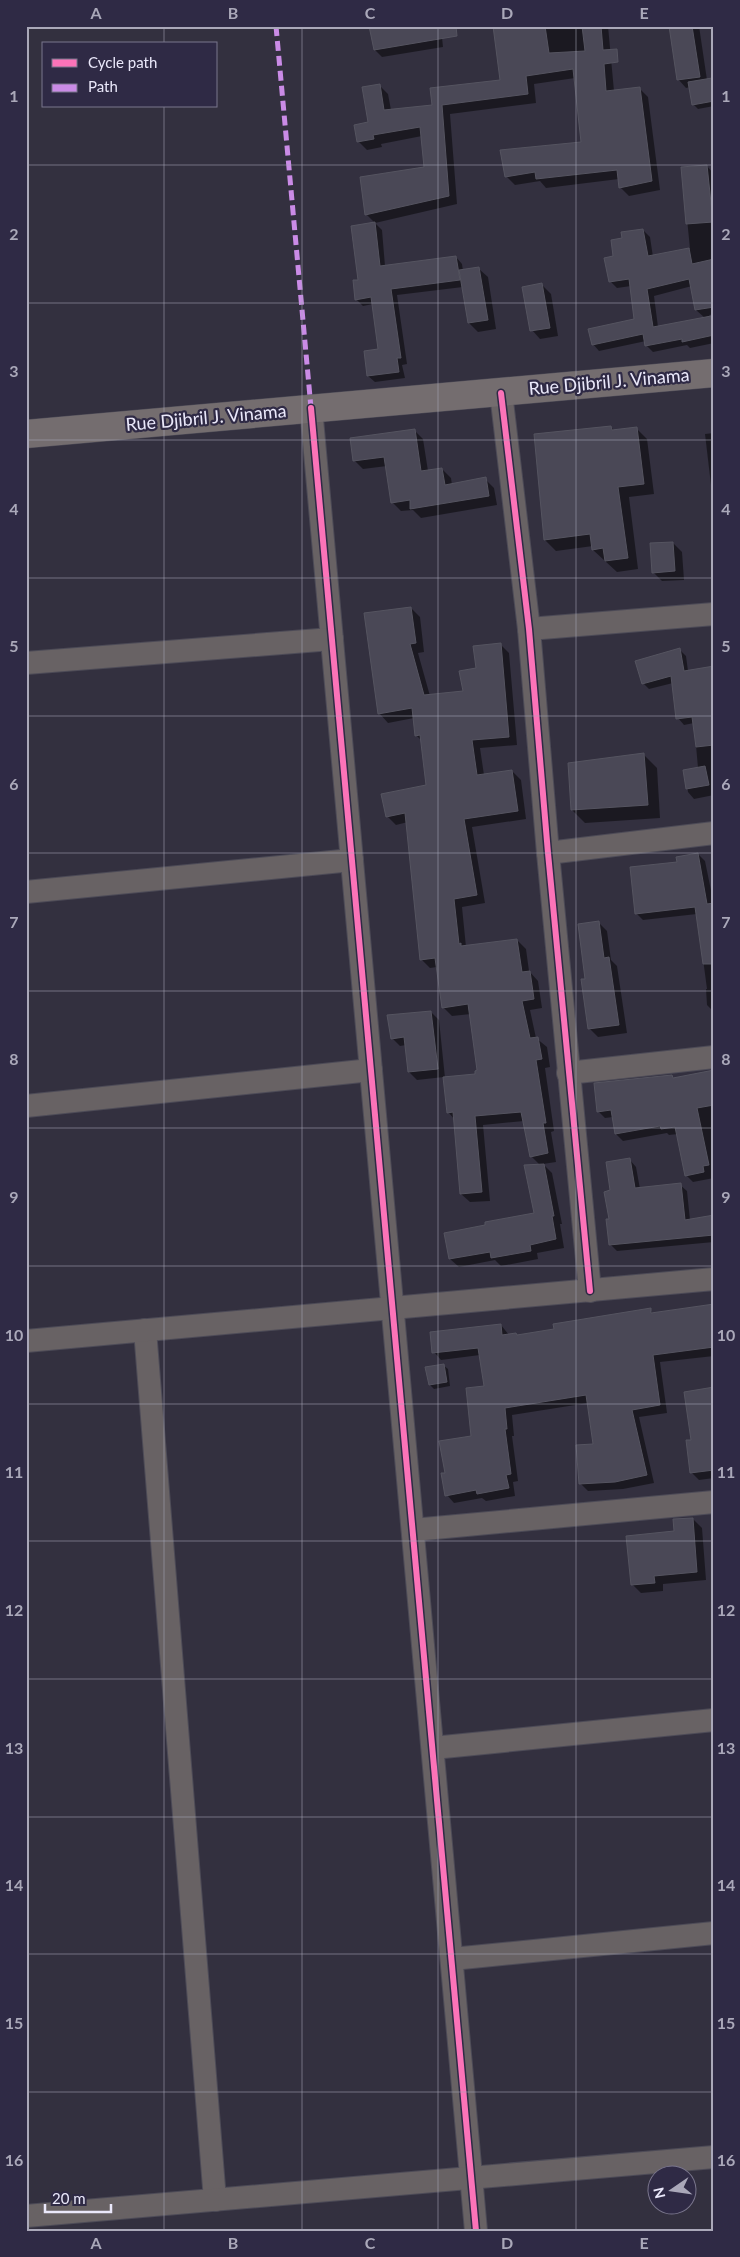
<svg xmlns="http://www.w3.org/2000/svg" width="740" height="2257" font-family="Lato,sans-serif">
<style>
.shadow{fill:#0007;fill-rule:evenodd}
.building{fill:#4a4856;stroke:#555460}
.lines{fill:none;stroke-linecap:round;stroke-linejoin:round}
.street-casing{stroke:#4d4b57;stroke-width:24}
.secondary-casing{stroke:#4d4b57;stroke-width:29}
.street{stroke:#686264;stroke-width:22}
.secondary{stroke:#746d6f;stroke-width:28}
.quiet{stroke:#ca8be6;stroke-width:5;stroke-dasharray:10 5;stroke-linecap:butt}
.cycleway-casing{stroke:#2f2a45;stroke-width:9}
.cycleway{stroke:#fb73b8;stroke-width:6}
.grid{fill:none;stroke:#aaa8b9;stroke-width:1;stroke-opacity:0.55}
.labels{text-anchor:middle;stroke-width:4.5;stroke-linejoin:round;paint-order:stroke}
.street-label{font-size:18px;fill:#eae8fa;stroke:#2f2a45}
.neatline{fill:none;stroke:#aaa8b9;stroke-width:2}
.grid-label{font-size:16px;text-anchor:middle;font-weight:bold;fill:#aaa8b9}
</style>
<rect width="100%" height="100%" fill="#33303f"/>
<g class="shadow">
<polygon points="494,26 608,26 614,91 639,88 648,97 660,190 629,196 620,187 619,179 546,188 540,181 515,185 506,176 583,143 575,78 534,84 536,103 450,114 457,204 375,223 366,214 425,168 422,136 381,144 382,147 367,150 359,142 369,123 379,85 388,94 391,110 433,106 502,81"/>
<polygon points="670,26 699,26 707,80 711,79 714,81 714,106 698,109 694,105 690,87 686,88 678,79"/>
<polygon points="441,28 443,47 382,57 375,50"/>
<path d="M707,166L713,173L714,177V314L709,315L714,320V343L690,348L687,345L653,352L646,345V341L599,351L593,344L636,320L631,286L617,288L611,282L615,257L623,239L643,230L650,237L653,257L690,249L682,168ZM692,286L696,310L705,318L658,327L654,296Z"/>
<polygon points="375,223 382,230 385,266 456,257 462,264 463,271 479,269 488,277 496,329 478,332 469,323 463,287 397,295 407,364 402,365 405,378 375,382 368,376 380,350 373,304 363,306 356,299"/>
<polygon points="542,285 551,294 558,336 540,339 532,330"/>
<polygon points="611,427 615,431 636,428 647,439 654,494 629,497 638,569 617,572 593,550 593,546 556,551 545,540"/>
<polygon points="414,430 423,439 428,471 442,469 451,478 452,485 485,479 494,488 497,505 421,518 413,510 401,511 392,502 387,466 363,469 354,460"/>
<polygon points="714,433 714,488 711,485 705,434"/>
<polygon points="673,543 682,552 684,580 662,581 653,572"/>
<polygon points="411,608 420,617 424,652 418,653 430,696 464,692 477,669 500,644 509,653 517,745 480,748 484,775 512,771 521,780 526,819 472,827 485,903 462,907 466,947 517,940 526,949 529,971 538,981 542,1008 530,1010 536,1038 547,1047 550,1067 545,1068 554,1131 551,1132 556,1162 543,1164 552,1173 562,1224 560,1224 564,1248 537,1253 538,1259 501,1266 495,1260 459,1267 450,1259 535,1214 540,1165 531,1156 524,1121 483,1125 490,1201 470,1202 461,1194 455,1120 448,1112 444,1077 417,1080 409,1072 406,1045 400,1046 392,1038 431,1012 439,1020 445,1078 476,1075 478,1071 471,1014 452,1016 443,1007 437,967 430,968 421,959 408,822 396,825 387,816 428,786 422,741 416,735 414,718 388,723 380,714 366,614"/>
<polygon points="680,650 686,656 688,671 714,667 714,795 694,799 688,792 685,771 698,768 694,723 684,725 678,718 673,683 649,689 643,683"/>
<polygon points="643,754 657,768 660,818 585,823 572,810"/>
<polygon points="698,854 705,861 714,905 714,1012 707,1005 706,989 707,989 697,914 643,920 636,913 678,863"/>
<polygon points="599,923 607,931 611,960 617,966 627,1033 598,1037 590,1029 586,980"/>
<polygon points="714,1071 714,1178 693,1182 686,1175 678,1134 669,1135 667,1133 623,1141 616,1134 613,1117 605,1118 598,1111 672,1076 675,1079"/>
<polygon points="630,1160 636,1167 640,1189 680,1185 687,1191 690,1220 714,1217 714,1242 617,1251 610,1244 612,1191"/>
<polygon points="650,1310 654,1314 714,1316 714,1356 660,1362 667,1413 639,1417 654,1483 623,1489 588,1491 580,1483 594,1445 588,1403 512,1415 514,1436 512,1436 518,1481 513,1482 515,1496 486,1501 482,1498 454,1503 447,1495 447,1474 472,1437 485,1387 480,1355 441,1360 434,1352 501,1325 509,1335 518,1336"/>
<polygon points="443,1365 448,1369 450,1386 434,1389 430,1385"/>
<polygon points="714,1388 714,1478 699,1480 691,1472 693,1441"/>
<polygon points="693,1519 702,1528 706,1580 663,1584 663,1591 641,1593 632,1584 675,1532"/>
</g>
<g class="building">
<polygon points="369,26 456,26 457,36 374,50"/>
<polygon points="493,26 545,26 549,53 585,51 582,26 601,26 603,50 617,49 618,62 604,64 606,91 640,87 652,181 619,188 617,170 536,179 535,172 505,177 500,150 581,142 573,69 526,76 528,94 442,105 449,196 365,215 360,177 424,167 420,127 373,135 374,139 357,142 354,125 368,122 362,87 380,84 384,110 432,105 430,88 500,80"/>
<polygon points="669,26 692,26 700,77 677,80"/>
<polygon points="712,78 714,101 692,105 688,82"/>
<polygon points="707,165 713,222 686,224 681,167"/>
<polygon points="375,222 380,266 456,256 460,280 391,289 401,358 397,358 399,372 367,376 364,351 378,349 371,297 355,300 353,280 358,280 351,226"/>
<polygon points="643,229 648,256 689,248 692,264 714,259 714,307 695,310 689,279 647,289 653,327 711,316 714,335 682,342 682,339 645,346 643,334 592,345 588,329 634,319 629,279 609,282 604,258 613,256 611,240 622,238 621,232"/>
<polygon points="479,267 488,320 468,323 459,270"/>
<polygon points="542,283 550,328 530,331 522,287"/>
<polygon points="611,426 612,430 637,427 644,484 618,487 628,558 605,561 603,548 592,550 590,534 544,540 534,434"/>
<polygon points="415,429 421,471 442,468 445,485 486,477 489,496 410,509 410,500 391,503 384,457 353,461 350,438"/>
<polygon points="673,542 675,571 652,573 650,543"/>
<polygon points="411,607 416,643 410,644 424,695 463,691 459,671 476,668 473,646 501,643 509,737 472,740 477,775 512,770 518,811 464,819 477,895 454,899 459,944 461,943 461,946 517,939 522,972 530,971 534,999 522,1001 530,1038 538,1037 542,1059 536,1060 546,1123 543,1123 548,1153 530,1157 521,1112 475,1116 482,1192 460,1194 453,1112 447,1113 443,1077 475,1074 475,1071 477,1070 468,1004 442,1008 435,958 420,960 405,813 386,817 381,794 426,785 420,735 415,736 412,708 378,714 364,613"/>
<polygon points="680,648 684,671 714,666 714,745 696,747 692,717 676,719 671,676 642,684 635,661"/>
<polygon points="644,753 648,805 571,810 568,763"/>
<polygon points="705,766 709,785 686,789 683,770"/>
<polygon points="698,853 707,904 714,903 714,964 703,964 695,907 635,914 630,867 677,862 676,857"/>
<polygon points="599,921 604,958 609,957 619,1025 588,1029 581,979 585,979 578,924"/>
<polygon points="431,1011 438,1069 408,1072 404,1037 391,1039 387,1015"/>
<polygon points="714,1070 714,1105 697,1108 709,1165 703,1166 704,1172 685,1176 675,1127 661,1129 660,1126 615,1134 611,1110 597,1112 594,1083 672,1075 673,1078"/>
<polygon points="630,1158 635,1188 681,1183 685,1220 714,1215 714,1235 609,1245 606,1219 609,1219 604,1192 610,1190 606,1162"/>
<polygon points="544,1164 554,1216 552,1216 556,1239 530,1245 531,1251 491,1258 490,1252 449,1259 444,1233 485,1225 485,1222 534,1213 524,1165"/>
<polygon points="714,1304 714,1347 653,1355 660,1405 632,1410 647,1475 615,1482 579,1484 576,1445 593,1444 586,1395 505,1408 507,1429 505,1429 511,1474 506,1475 509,1488 477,1494 476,1490 445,1496 441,1473 445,1473 439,1441 471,1436 466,1388 484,1386 478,1348 432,1353 430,1332 501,1324 502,1335 516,1333 517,1335 554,1329 553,1324 651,1308 651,1313"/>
<polygon points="444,1364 447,1382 429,1385 425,1367"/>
<polygon points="714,1387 714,1470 690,1473 686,1440 691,1440 684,1392"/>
<polygon points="693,1518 697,1572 654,1576 655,1583 631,1585 626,1536 674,1531 673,1519"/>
</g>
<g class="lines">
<g class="street-casing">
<g id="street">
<polyline points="501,393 529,629 548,853 590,1291"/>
<polyline points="311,408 476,2231"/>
<polyline points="529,629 714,614"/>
<polyline points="26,663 332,639"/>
<polyline points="548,853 714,833"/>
<polyline points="26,892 352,860"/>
<polyline points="568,1073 714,1057"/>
<polyline points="26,1106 371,1070"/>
<polyline points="145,1330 215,2200"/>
<polyline points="26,1341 714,1279"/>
<polyline points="413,1530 714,1502"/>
<polyline points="433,1748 714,1720"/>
<polyline points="452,1959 714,1933"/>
<polyline points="26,2216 714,2157"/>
</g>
</g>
<g class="secondary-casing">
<polyline id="secondary" points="26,434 714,373"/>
</g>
<use href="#street" class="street"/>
<use href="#secondary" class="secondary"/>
<polyline class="quiet" points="276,26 311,408"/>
<g class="cycleway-casing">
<g id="cycleway">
<polyline points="501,393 529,629 548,853 590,1291"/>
<polyline points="311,408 476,2231"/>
</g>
</g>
<use href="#cycleway" class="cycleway"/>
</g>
<path class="grid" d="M164,26V44M302,26V2231M438,26V2231M576,26V2231M164,106V2231M26,165H714M26,303H714M26,440H714M26,578H714M26,716H714M26,853H714M26,991H714M26,1128H714M26,1266H714M26,1404H714M26,1541H714M26,1679H714M26,1817H714M26,1954H714M26,2092H714"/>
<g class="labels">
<g class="street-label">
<text transform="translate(609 382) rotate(-5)" y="6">Rue Djibril J. Vinama</text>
<text transform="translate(206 418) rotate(-5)" y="6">Rue Djibril J. Vinama</text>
</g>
</g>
<rect width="740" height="2257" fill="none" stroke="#2f2a45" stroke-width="55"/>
<rect x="42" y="42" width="175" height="65" fill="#2f2a45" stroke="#7a768d"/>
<rect x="52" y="59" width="25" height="8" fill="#fb73b8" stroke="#7a768d"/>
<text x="88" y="68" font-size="15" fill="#eae8fa">Cycle path</text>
<rect x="52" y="84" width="25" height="8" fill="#ca8be6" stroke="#7a768d"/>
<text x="88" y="92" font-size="15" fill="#eae8fa">Path</text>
<g transform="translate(672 2190) rotate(257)"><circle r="24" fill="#2f2a45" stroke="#7a768d"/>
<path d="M0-4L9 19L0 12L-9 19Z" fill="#aaa8b9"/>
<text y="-8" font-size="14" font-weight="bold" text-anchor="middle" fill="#eae8fa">N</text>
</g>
<path d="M45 2204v8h66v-8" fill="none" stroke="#eae8fa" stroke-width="2.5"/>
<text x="52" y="2204" font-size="15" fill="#eae8fa" stroke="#2f2a45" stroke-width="4" paint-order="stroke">20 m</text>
<rect x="28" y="28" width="684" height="2202" class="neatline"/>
<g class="grid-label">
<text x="96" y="19">A</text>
<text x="233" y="19">B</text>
<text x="370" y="19">C</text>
<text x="507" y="19">D</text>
<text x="644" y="19">E</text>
<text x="14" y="102">1</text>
<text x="726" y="102">1</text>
<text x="14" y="240">2</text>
<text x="726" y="240">2</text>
<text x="14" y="377">3</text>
<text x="726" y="377">3</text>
<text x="14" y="515">4</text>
<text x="726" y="515">4</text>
<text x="14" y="652">5</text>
<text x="726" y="652">5</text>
<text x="14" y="790">6</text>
<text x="726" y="790">6</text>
<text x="14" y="928">7</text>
<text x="726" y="928">7</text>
<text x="14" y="1065">8</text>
<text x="726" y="1065">8</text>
<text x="14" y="1203">9</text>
<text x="726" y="1203">9</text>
<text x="14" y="1341">10</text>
<text x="726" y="1341">10</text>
<text x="14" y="1478">11</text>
<text x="726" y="1478">11</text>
<text x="14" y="1616">12</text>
<text x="726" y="1616">12</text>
<text x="14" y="1754">13</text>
<text x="726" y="1754">13</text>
<text x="14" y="1891">14</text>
<text x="726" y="1891">14</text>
<text x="14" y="2029">15</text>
<text x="726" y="2029">15</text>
<text x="14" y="2166">16</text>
<text x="726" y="2166">16</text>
<text x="96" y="2249">A</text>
<text x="233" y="2249">B</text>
<text x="370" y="2249">C</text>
<text x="507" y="2249">D</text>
<text x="644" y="2249">E</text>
</g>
</svg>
